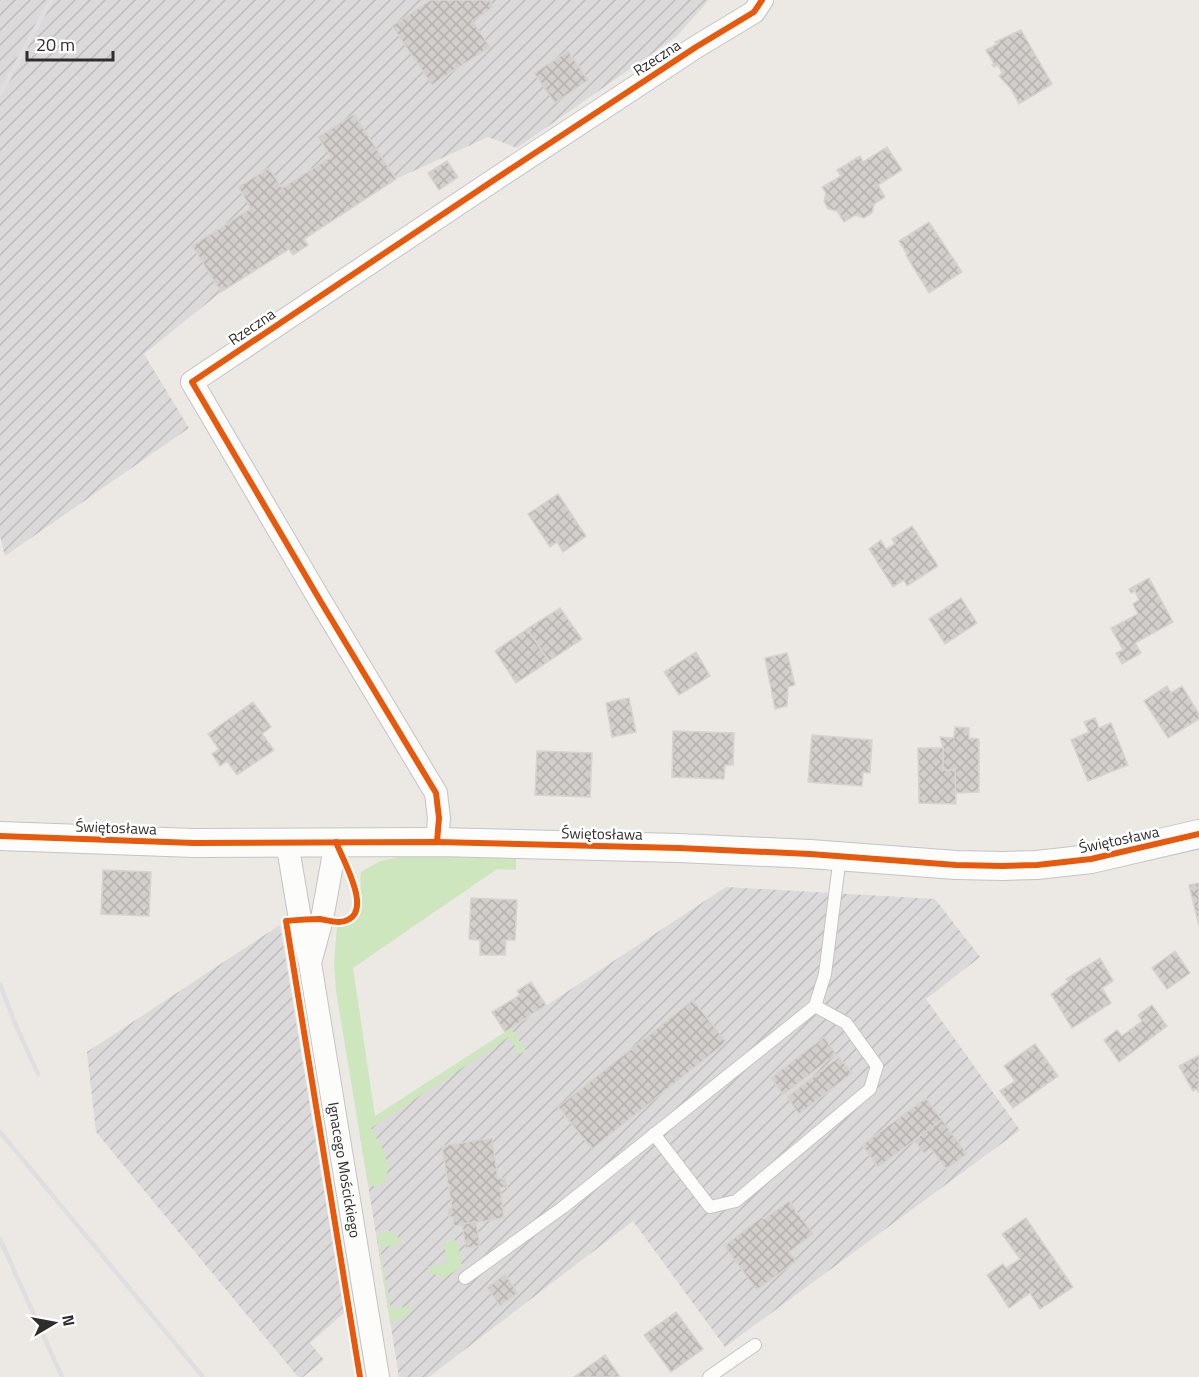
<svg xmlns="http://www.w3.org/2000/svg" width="1199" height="1377" font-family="'Titillium Web',sans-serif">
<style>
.industrial{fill:url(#industrial-furrows)}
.grass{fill:#cee6be}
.building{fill:url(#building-cross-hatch);stroke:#d7d4d0;stroke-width:1.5}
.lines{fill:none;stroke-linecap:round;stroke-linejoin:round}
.service-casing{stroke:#c5c4c5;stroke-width:14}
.minor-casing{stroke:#c5c4c5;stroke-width:24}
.tertiary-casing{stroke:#c5c4c5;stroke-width:30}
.service{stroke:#fcfcfb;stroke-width:12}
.minor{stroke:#fcfcfb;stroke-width:22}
.tertiary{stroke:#fcfcfb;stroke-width:28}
.rail{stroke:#dfdfe1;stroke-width:4.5}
.cycleway-casing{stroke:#fff;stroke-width:10}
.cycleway{stroke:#e8590c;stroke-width:6}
.labels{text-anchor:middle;stroke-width:5;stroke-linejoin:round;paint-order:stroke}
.street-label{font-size:15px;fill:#2e2e2e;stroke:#fff}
</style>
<defs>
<pattern id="industrial-furrows" width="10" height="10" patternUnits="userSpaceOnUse" patternTransform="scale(1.5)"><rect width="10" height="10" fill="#dcd9db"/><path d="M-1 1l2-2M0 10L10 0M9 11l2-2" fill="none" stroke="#bdbbbc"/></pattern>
<pattern id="building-cross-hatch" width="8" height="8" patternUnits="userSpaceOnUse" patternTransform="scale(1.5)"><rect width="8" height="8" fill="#d1cecb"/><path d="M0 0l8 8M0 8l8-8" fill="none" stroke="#b4b1af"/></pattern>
</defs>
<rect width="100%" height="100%" fill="#ece8e4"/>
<g class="industrial">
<polygon points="0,0 709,0 677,36 517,148 488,137 396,179 221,292 144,354 189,428 5,556 0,536"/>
<polygon points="726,887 935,899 980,957 926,999 1020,1130 725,1347 633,1221 429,1377 399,1377 359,1129"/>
<polygon points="280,925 344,1313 310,1343 324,1360 303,1377 298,1377 96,1132 87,1052"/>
</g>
<g class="grass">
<path d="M404,856L516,857V870L497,869L353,968L375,1116L511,1028L526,1051L520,1054L509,1037L371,1128C379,1142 394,1164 385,1181L377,1187L368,1184L336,991L334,962L337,927L352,923C368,910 358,890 361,872L380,861Z"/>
<path d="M388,1230L398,1237L401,1244L380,1248L391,1309L411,1306C409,1316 400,1322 390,1321L377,1235Z"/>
<polygon points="457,1240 462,1266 446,1277 432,1274 427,1267 447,1263 444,1242"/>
</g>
<g class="building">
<polygon points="431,0 489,0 493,7 472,21 490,47 432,85 392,26"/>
<polygon points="1021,30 1052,84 1019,104 1011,89 999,76 1002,73 998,65 994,67 992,65 994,64 986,50 997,44 995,42"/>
<polygon points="568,51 588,80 555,103 534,73"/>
<polygon points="354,114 396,179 304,239 308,245 293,255 289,249 221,292 192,246 251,208 238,187 269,168 282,188 331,157 318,137"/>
<polygon points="887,147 902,170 878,185 885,197 874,204 872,213 864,218 855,215 844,222 837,211 828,209 824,201 826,193 822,187 841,176 837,170 860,156 863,162"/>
<polygon points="447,161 458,177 439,190 428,173"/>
<polygon points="929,222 962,272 929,293 906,255 907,254 899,241"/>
<polygon points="558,494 586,536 563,552 557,542 550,547 528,514"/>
<polygon points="912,526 938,566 907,586 904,580 893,587 869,549 881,540 886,549 895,544 892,539"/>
<polygon points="1149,578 1173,622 1135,643 1141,653 1122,664 1116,653 1123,650 1111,628 1138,614 1133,604 1139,600 1135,591 1131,593 1129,589"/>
<polygon points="961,598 977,623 945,644 929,619"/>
<polygon points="560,608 582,639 549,661 527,629"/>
<polygon points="527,629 549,661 516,683 495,651"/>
<polygon points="696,652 710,676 679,695 664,672"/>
<polygon points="787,653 795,685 788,687 787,706 775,709 765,658"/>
<polygon points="1167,686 1171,693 1182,686 1199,714 1199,719 1168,738 1144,701"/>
<polygon points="629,698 636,732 612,737 606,703"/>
<polygon points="253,702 271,727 262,734 274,750 237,775 227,761 220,766 212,754 219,749 208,734"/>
<polygon points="1095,718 1099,728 1111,723 1128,765 1088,781 1071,740 1089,732 1084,722"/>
<polygon points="955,727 969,728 969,738 979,739 979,792 955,793 955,770 943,770 943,748 940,737 954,738"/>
<polygon points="673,731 734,733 733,765 725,765 724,779 672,777"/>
<polygon points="812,735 872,740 870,773 863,772 862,786 808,782"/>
<polygon points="918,748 943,748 943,770 955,770 956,804 919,803"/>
<polygon points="537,751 592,753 590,797 535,795"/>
<polygon points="103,870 151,872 149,916 101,914"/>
<polygon points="1199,883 1199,926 1189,885"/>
<polygon points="471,898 517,900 515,940 506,940 505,955 480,955 480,940 469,939"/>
<polygon points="1175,951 1190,973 1167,989 1152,968"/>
<polygon points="1100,958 1113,981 1102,988 1111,1003 1072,1028 1051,994 1068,982 1066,979"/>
<polygon points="531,982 546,1005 505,1032 492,1012 520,995 517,991"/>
<polygon points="693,1000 726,1042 592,1149 558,1107"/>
<polygon points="1152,1005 1167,1026 1119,1062 1104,1040 1117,1030 1122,1036 1142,1021 1138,1015"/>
<polygon points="824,1037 836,1054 783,1095 771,1078"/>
<polygon points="1035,1044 1058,1076 1013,1108 1000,1091 1015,1081 1004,1066"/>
<polygon points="1199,1055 1199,1093 1197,1089 1193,1091 1179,1066"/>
<polygon points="839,1057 852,1073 799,1114 787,1097"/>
<polygon points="926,1098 942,1120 878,1167 862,1145"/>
<polygon points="942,1120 967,1154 946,1169 931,1148 924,1153 914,1140"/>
<polygon points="492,1138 498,1179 505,1178 507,1187 500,1188 504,1218 454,1226 453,1217 449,1217 448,1208 452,1208 442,1146"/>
<polygon points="789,1201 813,1234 789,1252 796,1261 757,1290 724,1246 762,1217 764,1219"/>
<polygon points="1026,1218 1073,1287 1040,1309 1030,1293 1009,1308 987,1275 1003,1264 1006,1268 1020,1259 1002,1234"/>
<polygon points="476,1222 480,1246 466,1248 462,1224"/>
<polygon points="505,1274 518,1293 500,1306 487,1288"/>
<polygon points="676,1312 703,1349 671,1372 644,1335"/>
<polygon points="605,1355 620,1377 574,1377"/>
</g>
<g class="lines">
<g class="service-casing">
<g id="service">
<polyline points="654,1134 710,1207 736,1201 870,1089 877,1066 846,1023 815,1006"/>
<polyline points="465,1278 562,1208 815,1006 825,974 840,856"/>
<polyline points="709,1377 755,1345"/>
</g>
</g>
<g class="minor-casing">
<g id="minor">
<path id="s1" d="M287,842L300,919L310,963L378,1377"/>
<polyline points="437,842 439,818 436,793 321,602 192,382 497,178 696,47 754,12 762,0"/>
<polyline points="311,959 322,919 336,842"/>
</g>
</g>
<g class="tertiary-casing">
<polyline id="tertiary" points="0,836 194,843 437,842 679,848 810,854 956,865 1003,866 1037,865 1091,859 1199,834"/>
</g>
<use href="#service" class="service"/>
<use href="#minor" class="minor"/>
<use href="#tertiary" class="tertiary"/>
<g class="rail">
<polyline points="0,94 51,0"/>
<polyline points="0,984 14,1021 38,1074"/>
<polyline points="0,1132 203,1377"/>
<polyline points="0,1239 62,1377"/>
</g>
<g class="cycleway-casing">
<g id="cycleway">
<polyline points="0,836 194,843 437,842 679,848 810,854 956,865 1003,866 1037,865 1091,859 1199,834"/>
<path d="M336,842C343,861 378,919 339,922C332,922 326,920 320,919C309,919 297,920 286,921L360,1377"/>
<polyline points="437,842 439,818 436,793 321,602 192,382 497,178 696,47 754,12 762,0"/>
</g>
</g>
<use href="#cycleway" class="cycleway"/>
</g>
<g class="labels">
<g class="street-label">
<text transform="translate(657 58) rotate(-33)" y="5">Rzeczna</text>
<text transform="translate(252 327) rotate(-34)" y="5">Rzeczna</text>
<text transform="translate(116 828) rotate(2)" y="5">Świętosława</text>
<text transform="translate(602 834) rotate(1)" y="5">Świętosława</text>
<text transform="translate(1119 840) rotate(-12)" y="5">Świętosława</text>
<text dy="5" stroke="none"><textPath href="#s1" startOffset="333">Ignacego Mościckiego</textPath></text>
</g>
</g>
<g transform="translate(54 1323) rotate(80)" stroke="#ffffff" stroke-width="4.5" paint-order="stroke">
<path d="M0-4.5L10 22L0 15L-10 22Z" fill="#2e2e2e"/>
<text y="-9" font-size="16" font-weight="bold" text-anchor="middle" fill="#2e2e2e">N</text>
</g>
<path d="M27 51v9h86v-9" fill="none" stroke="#2e2e2e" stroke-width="3"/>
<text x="36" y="51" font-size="18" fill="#2e2e2e" stroke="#ffffff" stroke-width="4.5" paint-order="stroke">20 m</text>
</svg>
